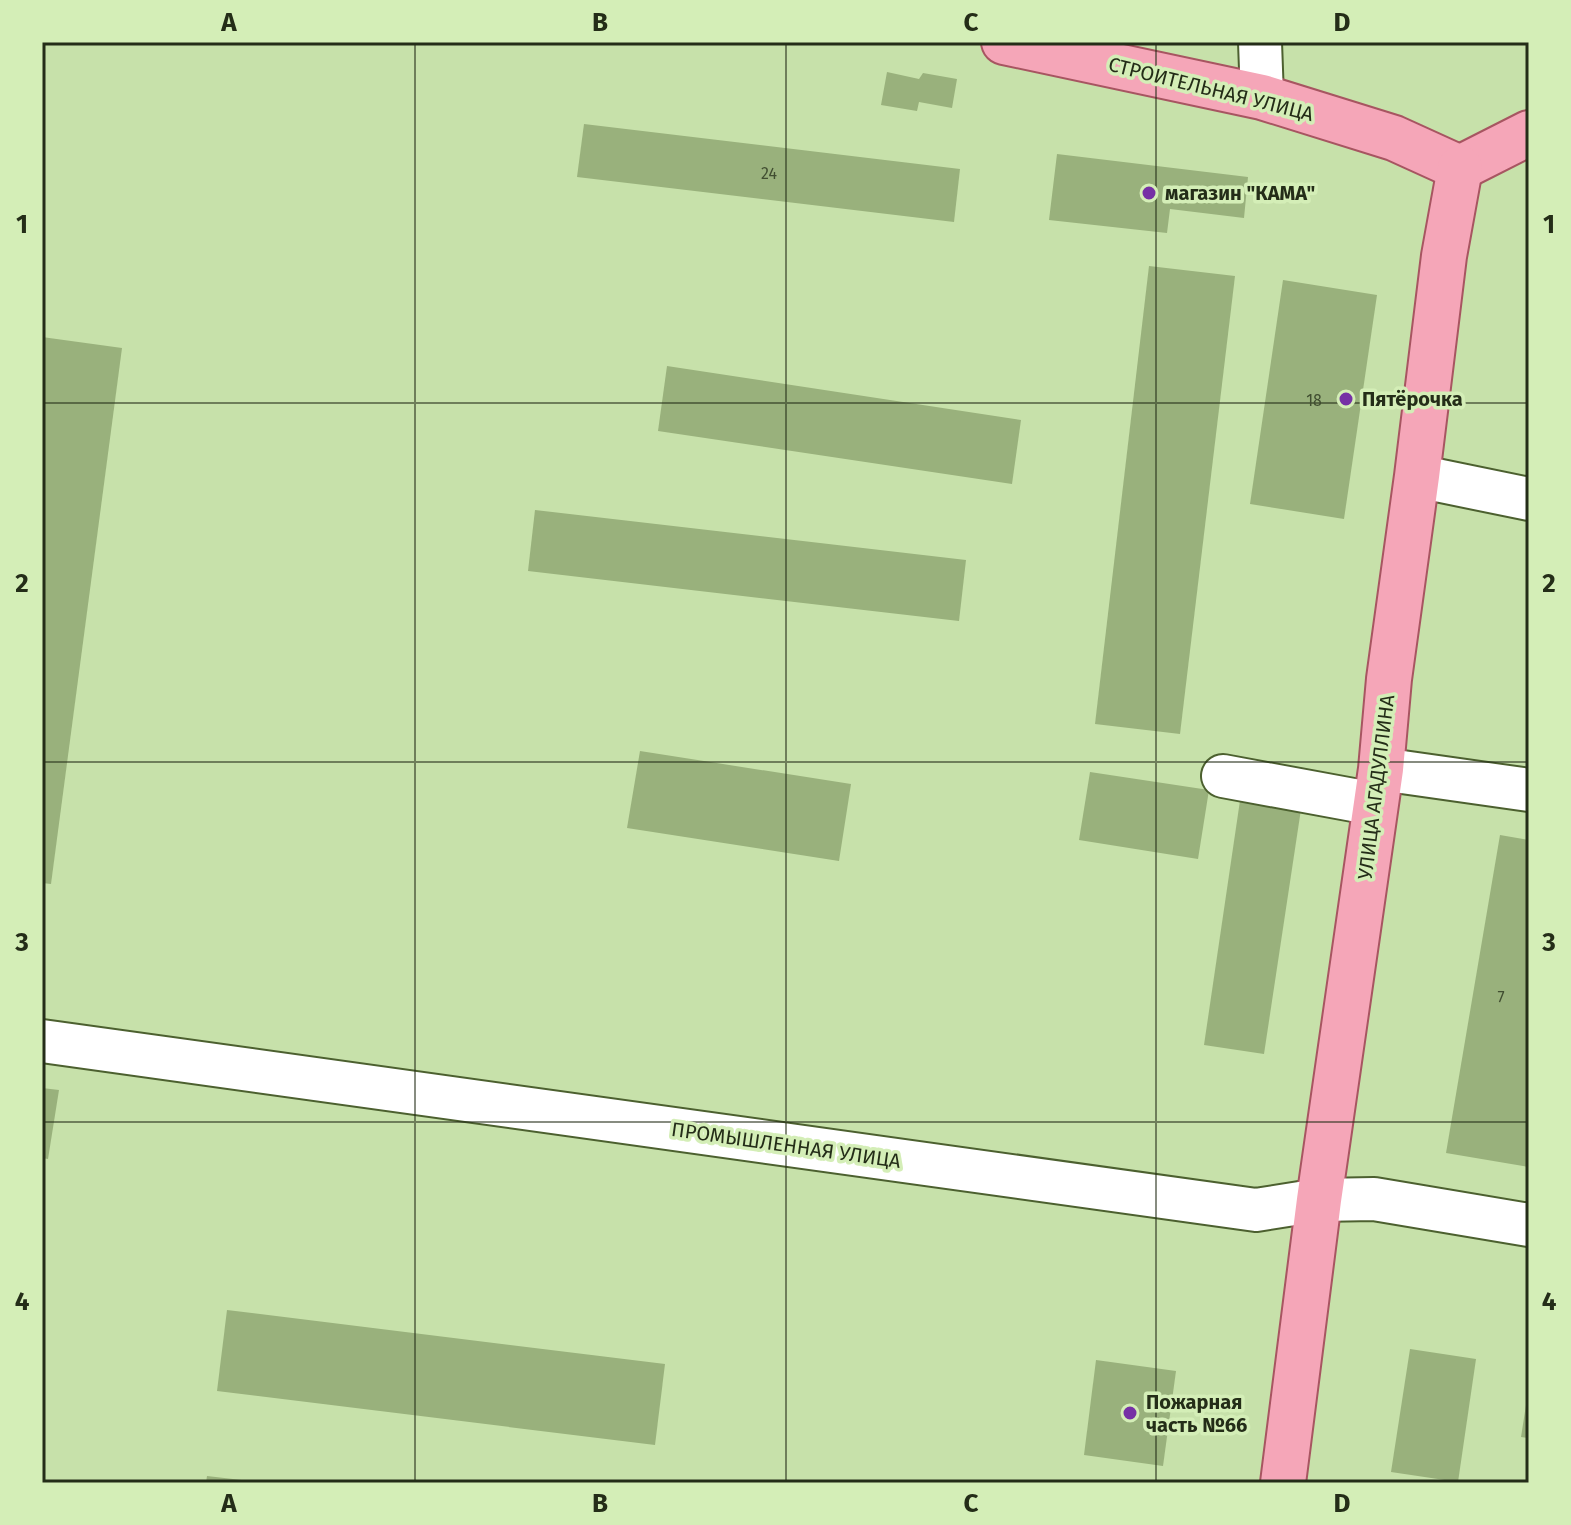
<svg xmlns="http://www.w3.org/2000/svg" width="1571" height="1525" font-family="'Fira Sans',sans-serif">
<style>
.building{fill:#99b17c}
.lines{fill:none;stroke-linecap:round;stroke-linejoin:round}
.minor-casing{stroke:#4c602f;stroke-width:46}
.major-casing{stroke:#a75561;stroke-width:48}
.minor{stroke:#fff;stroke-width:42}
.major{stroke:#f5a6b8;stroke-width:44}
.grid{fill:none;stroke:#242d18;stroke-width:2;stroke-opacity:0.55}
.poi-dot{fill:#7631a5;stroke:#d4eeb7;stroke-width:3}
.labels{text-anchor:middle;stroke-width:7;stroke-linejoin:round;paint-order:stroke}
.number-label{font-size:16px;fill:#414e31}
.street-label{font-size:20px;fill:#242d18;stroke:#d4eeb7}
.poi-label{font-size:20px;font-weight:bold;fill:#242d18;stroke:#d4eeb7;text-anchor:start}
.neatline{fill:none;stroke:#242d18;stroke-width:3}
.grid-label{font-size:26px;text-anchor:middle;font-weight:bold;fill:#242d18}
</style>
<rect width="100%" height="100%" fill="#c7e1aa"/>
<g class="building">
<polygon points="887,72 919,79 923,73 957,79 952,108 919,102 917,111 881,105"/>
<polygon points="584,124 960,169 954,222 577,177"/>
<polygon points="1057,154 1248,177 1244,218 1170,209 1167,233 1049,220"/>
<polygon points="1149,266 1235,276 1180,734 1095,724"/>
<polygon points="1283,280 1377,295 1344,519 1250,504"/>
<polygon points="42,337 122,348 51,884 42,883"/>
<polygon points="667,366 1021,420 1012,484 658,431"/>
<polygon points="535,510 966,560 959,621 528,571"/>
<polygon points="640,751 851,784 839,861 627,828"/>
<polygon points="1090,772 1209,790 1198,859 1079,840"/>
<polygon points="1242,787 1303,796 1264,1054 1204,1045"/>
<polygon points="1500,835 1529,840 1529,1167 1446,1153"/>
<polygon points="42,1088 59,1090 48,1159 42,1158"/>
<polygon points="227,1310 665,1364 655,1445 217,1391"/>
<polygon points="1410,1349 1476,1359 1458,1482 1391,1472"/>
<polygon points="1096,1360 1176,1371 1163,1466 1084,1455"/>
<polygon points="1527,1399 1529,1399 1529,1438 1521,1437"/>
<polygon points="207,1476 250,1481 250,1483 206,1483"/>
</g>
<g class="lines">
<g class="minor-casing">
<g id="minor">
<polyline points="1260,42 1262,97"/>
<polyline points="1417,476 1529,499"/>
<polyline points="1381,769 1529,790"/>
<polyline points="1223,776 1375,804"/>
<polyline points="42,1041 1256,1210 1319,1200 1374,1199 1529,1225"/>
</g>
</g>
<g class="major-casing">
<g id="major">
<polyline points="1004,42 1262,97 1394,138 1460,168"/>
<polyline points="1460,168 1529,133"/>
<polyline points="1283,1483 1319,1200 1381,769 1389,679 1417,476 1444,256 1460,168"/>
</g>
</g>
<use href="#minor" class="minor"/>
<use href="#major" class="major"/>
</g>
<path class="grid" d="M415,42V1483M786,42V1483M1156,42V1483M42,403H1529M42,762H1529M42,1122H1529"/>
<g class="poi-dot">
<circle cx="1149" cy="193" r="8"/>
<circle cx="1346" cy="399" r="8"/>
<circle cx="1130" cy="1413" r="8"/>
</g>
<g class="labels">
<g class="number-label">
<text x="769" y="179">24</text>
<text x="1314" y="406">18</text>
<text x="1501" y="1003">7</text>
</g>
<g class="street-label">
<text transform="translate(1211 89) rotate(14)" y="7">СТРОИТЕЛЬНАЯ УЛИЦА</text>
<text transform="translate(1376 787) rotate(-83)" y="7">УЛИЦА АГАДУЛЛИНА</text>
<text transform="translate(786 1145) rotate(8)" y="7">ПРОМЫШЛЕННАЯ УЛИЦА</text>
</g>
<g class="poi-label">
<text x="1165" y="200">магазин "КАМА"</text>
<text x="1362" y="406">Пятёрочка</text>
<text x="1146" y="1409">Пожарная<tspan x="1146" dy="23">часть №66</tspan></text>
</g>
</g>
<rect width="1571" height="1525" fill="none" stroke="#d4eeb7" stroke-width="88"/>
<rect x="44" y="44" width="1483" height="1437" class="neatline"/>
<g class="grid-label">
<text x="229" y="31">A</text>
<text x="600" y="31">B</text>
<text x="971" y="31">C</text>
<text x="1342" y="31">D</text>
<text x="22" y="233">1</text>
<text x="1549" y="233">1</text>
<text x="22" y="592">2</text>
<text x="1549" y="592">2</text>
<text x="22" y="951">3</text>
<text x="1549" y="951">3</text>
<text x="22" y="1310">4</text>
<text x="1549" y="1310">4</text>
<text x="229" y="1512">A</text>
<text x="600" y="1512">B</text>
<text x="971" y="1512">C</text>
<text x="1342" y="1512">D</text>
</g>
</svg>
